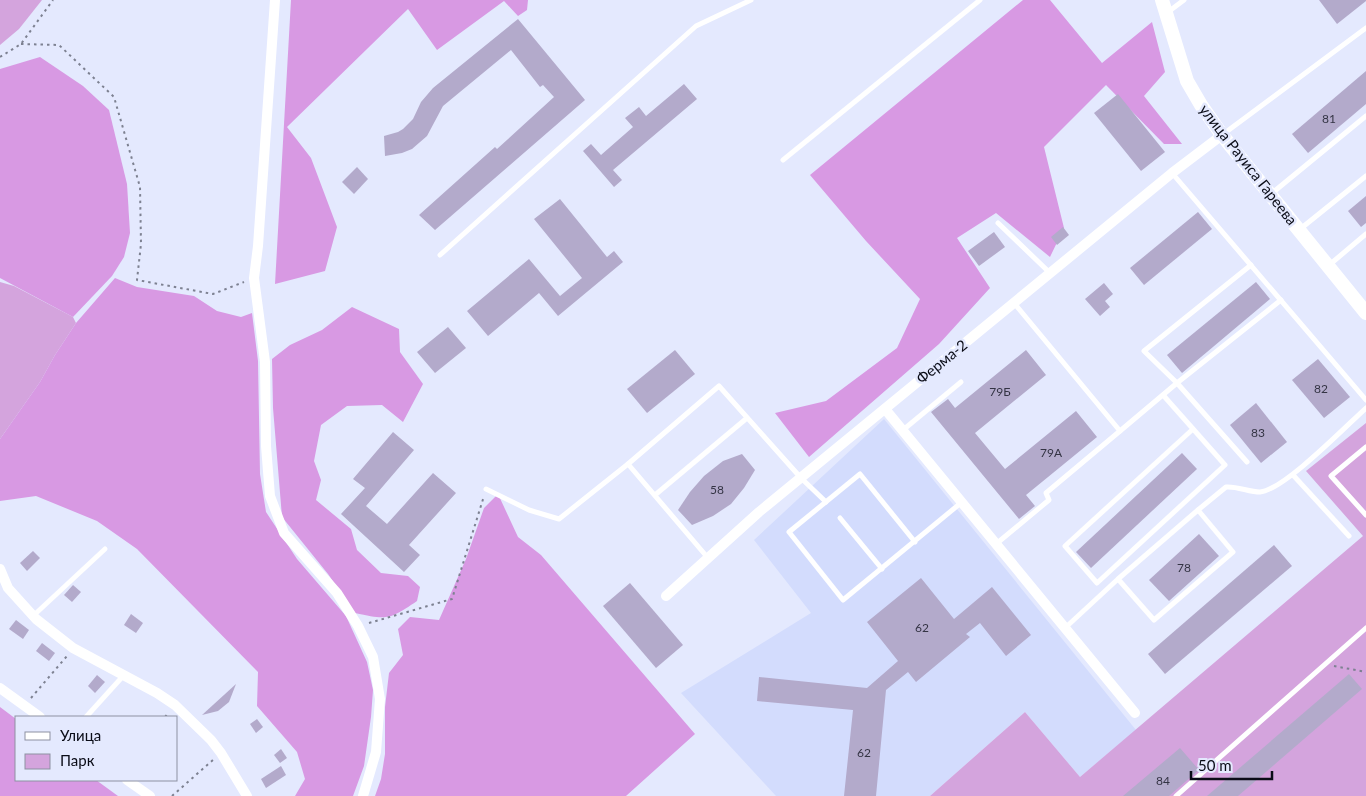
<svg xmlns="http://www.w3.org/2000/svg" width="1366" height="796" font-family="Lato,sans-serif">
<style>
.built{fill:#d3dcfd}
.green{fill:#d4a4dd}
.forest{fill:#d899e3}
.building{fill:#b3aacb}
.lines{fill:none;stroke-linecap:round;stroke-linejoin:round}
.path{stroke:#7d8191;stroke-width:2;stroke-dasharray:2.5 4;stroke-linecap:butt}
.lane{stroke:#fff;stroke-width:5}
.street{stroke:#fff;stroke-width:10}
.secondary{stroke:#fff;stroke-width:14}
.labels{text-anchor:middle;stroke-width:5;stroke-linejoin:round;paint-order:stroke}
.number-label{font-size:12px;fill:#343444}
.street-label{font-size:15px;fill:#0a0c17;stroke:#e4e9fe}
</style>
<rect width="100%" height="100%" fill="#e4e9fe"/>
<polygon class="built" points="884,419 1136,730 1080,777 1025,712 930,796 776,796 681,693 811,613 754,540"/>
<g class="green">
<polygon points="0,0 42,0 19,29 0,45"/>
<polygon points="0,282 14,286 73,317 76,323 55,355 40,382 0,439"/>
<polygon points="1366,423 1366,796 930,796 1025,712 1080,777 1363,536 1306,471"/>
</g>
<g class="forest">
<polygon points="291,0 528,0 527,10 518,16 504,1 437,50 408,9 287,127 311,158 337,227 325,271 275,284"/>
<polygon points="1023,0 1050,0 1102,63 1152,22 1165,72 1144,96 1182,144 1164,144 1106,85 1044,147 1064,228 1050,257 996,213 957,238 990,288 939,344 809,457 775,413 826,401 897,348 920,299 866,241 810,175"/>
<polygon points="40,57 83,86 109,110 127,184 130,233 124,257 112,276 73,317 0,278 0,69"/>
<polygon points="115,278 137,287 194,296 217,311 241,317 252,313 258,361 260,474 266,512 297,559 346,616 367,662 373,690 371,717 364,766 353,796 295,796 305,779 297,752 257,706 258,672 137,549 97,521 36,496 0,501 0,439 40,382 55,355 76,323"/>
<path d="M352,307L399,329L400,352L423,384L403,422L382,405L347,406L321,425L314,461L321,480L316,500L351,529L357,550L381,573L408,576L420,587L417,601C389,620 388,620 355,613L328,574L282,517L273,408L272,359L290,345L322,330Z"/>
<polygon points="498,494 518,537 541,555 695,734 626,796 375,796 381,779 385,754 385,707 389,673 403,655 398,629 410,617 439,620 466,559 484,508"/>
<polygon points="0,707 16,719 16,780 96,780 118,796 0,796"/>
</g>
<g class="building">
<polygon points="1319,0 1366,0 1366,1 1337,24"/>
<polygon points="518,19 585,100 435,230 419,215 495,147 497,149 554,97 543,85 540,87 511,50 443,106 427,136 412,149 402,153 385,156 384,136 398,132 403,129 413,119 421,102 433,88"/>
<polygon points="1366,71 1366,104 1308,153 1292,134"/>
<polygon points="684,84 697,99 613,170 622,180 614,187 583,151 591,144 601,155 633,127 625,118 639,107 646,116"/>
<polygon points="1118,94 1165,152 1141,171 1094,113"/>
<polygon points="357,167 368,179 354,194 342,182"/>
<polygon points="1366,196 1366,223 1361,227 1348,211"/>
<polygon points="560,199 607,257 614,251 623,262 558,316 539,293 488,336 467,311 529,259 560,296 582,278 534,219"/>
<polygon points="1198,212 1212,229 1144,285 1130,268"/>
<polygon points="1063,227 1069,235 1057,245 1051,237"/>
<polygon points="994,232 1005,247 979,266 968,251"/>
<polygon points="1256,282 1270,299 1182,373 1167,355"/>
<polygon points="1104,283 1113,294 1105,301 1110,307 1100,316 1085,299"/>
<polygon points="448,327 466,348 435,373 417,352"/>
<polygon points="675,350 695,374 647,413 627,389"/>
<polygon points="1026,350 1046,375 975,433 1005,469 1076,411 1097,437 1026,495 1035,506 1019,519 931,412 948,399 955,408"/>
<polygon points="1318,359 1350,397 1324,418 1292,380"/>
<polygon points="1256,403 1287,442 1261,463 1230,425"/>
<polygon points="393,432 414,450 366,506 387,524 433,473 456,493 409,545 420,555 404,572 341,514 365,488 353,479"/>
<polygon points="1182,453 1197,469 1091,568 1076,552"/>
<polygon points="742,454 755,470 744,488 731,504 713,516 692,525 678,510 690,492 704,476 723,461"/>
<polygon points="1199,534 1219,556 1169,601 1149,580"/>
<polygon points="1274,545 1292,566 1165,674 1148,654"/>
<polygon points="33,551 40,558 27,571 20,563"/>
<polygon points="921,578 954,619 992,587 1031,635 1006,656 980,623 966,634 970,637 916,682 908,672 886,690 876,796 844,796 853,710 757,701 759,677 867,688 898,661 867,622"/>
<polygon points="630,583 683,645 656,668 603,606"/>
<polygon points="73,585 81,592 72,602 64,595"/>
<polygon points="131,614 143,623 136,633 124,625"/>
<polygon points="16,620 29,630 23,639 9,629"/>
<polygon points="42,643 55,653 49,661 36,651"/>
<polygon points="1349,674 1362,689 1238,796 1207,796"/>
<polygon points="97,675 105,682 95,693 88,686"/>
<polygon points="236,684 229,702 218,711 202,715"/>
<polygon points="257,719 263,727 256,733 250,724"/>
<polygon points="1180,748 1199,770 1193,775 1169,796 1123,796"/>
<polygon points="281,749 287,758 280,763 274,755"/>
<polygon points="281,766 286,775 266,788 261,779"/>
</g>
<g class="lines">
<g class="path">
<polyline points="21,44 59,45 114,97 140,187 141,244 137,280 213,294 244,282"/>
<polyline points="0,57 21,44 53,0"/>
<polyline points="369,623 452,599 484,496"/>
<polyline points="1334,666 1366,672"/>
<polyline points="31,698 67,656"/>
<polyline points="165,717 168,713"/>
<polyline points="172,796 214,759"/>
</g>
<g class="lane">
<polyline points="1168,12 1184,0"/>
<polyline points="1222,135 1366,28"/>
<polyline points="783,160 980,0"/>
<polyline points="1172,173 1366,400"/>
<polyline points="1271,194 1366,116"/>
<polyline points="998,223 1050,273"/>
<polyline points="1299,230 1366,176"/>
<polyline points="440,255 696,26 751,0"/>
<polyline points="1251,265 1144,351 1177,383 1281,300"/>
<polyline points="1328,266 1366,234"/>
<polyline points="1014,303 1120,431 1177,383 1247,462"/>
<polyline points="1163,395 1225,465 1097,583 1065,546 1193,429"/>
<polyline points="903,430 961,382"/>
<polyline points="1366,447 1331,476 1366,515"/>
<polyline points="628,464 719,386 801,478 826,502"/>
<polyline points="1293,475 1349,536"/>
<polyline points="486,489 529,510 559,519 628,464 708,558"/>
<polyline points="655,495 747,418"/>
<path d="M1198,510L1226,487C1237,486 1249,492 1260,492C1284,490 1346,426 1366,408"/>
<polyline points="840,518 882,569"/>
<polyline points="915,542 860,474 789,532 843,600 962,502"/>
<polyline points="996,544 1049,500 1046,493 1120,431"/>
<polyline points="33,616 105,549"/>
<polyline points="1065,628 1118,579 1154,620 1233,552 1198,510 1118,579"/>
<polyline points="86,717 124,675"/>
<polyline points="1176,796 1366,628"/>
</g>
<g class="street">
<polyline points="275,0 258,246 254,278 265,362 266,446 270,496 284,533 337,593 358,626 373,657 380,699 376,752 363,796"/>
<polyline points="885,409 1135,713"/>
<polyline points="0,569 8,588 36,619 73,648 157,693 175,705 211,740 221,753 247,796"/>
<polyline points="666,596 759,512 1172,173 1222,135"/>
<polyline points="0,688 40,717"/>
<polyline points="127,780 150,796"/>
</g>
<polyline class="secondary" points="1162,0 1187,81 1201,105 1222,135 1366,313"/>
</g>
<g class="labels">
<g class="number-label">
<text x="1329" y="123">81</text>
<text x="1321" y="393">82</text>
<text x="1000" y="396">79Б</text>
<text x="1258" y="437">83</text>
<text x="1051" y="457">79А</text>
<text x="717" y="494">58</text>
<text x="1184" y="572">78</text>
<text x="922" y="632">62</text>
<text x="864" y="757">62</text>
<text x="1163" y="785">84</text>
</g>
<g class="street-label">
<text transform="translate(1248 165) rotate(52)" y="5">улица Рауиса Гареева</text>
<text transform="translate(942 362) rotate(-39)" y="5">Ферма-2</text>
</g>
</g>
<rect x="15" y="716" width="162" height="65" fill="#e4e9fe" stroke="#8d91a2"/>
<rect x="25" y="732" width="25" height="8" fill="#ffffff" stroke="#8d91a2"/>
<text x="60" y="741" font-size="15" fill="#0a0c17">Улица</text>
<rect x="25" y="754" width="25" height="15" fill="#d4a4dd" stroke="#8d91a2"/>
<text x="60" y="766" font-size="15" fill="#0a0c17">Парк</text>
<path d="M1191 771v8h81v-8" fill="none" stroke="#0a0c17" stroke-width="2.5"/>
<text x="1198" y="771" font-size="15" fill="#0a0c17" stroke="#e4e9fe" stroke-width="4" paint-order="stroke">50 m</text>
</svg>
